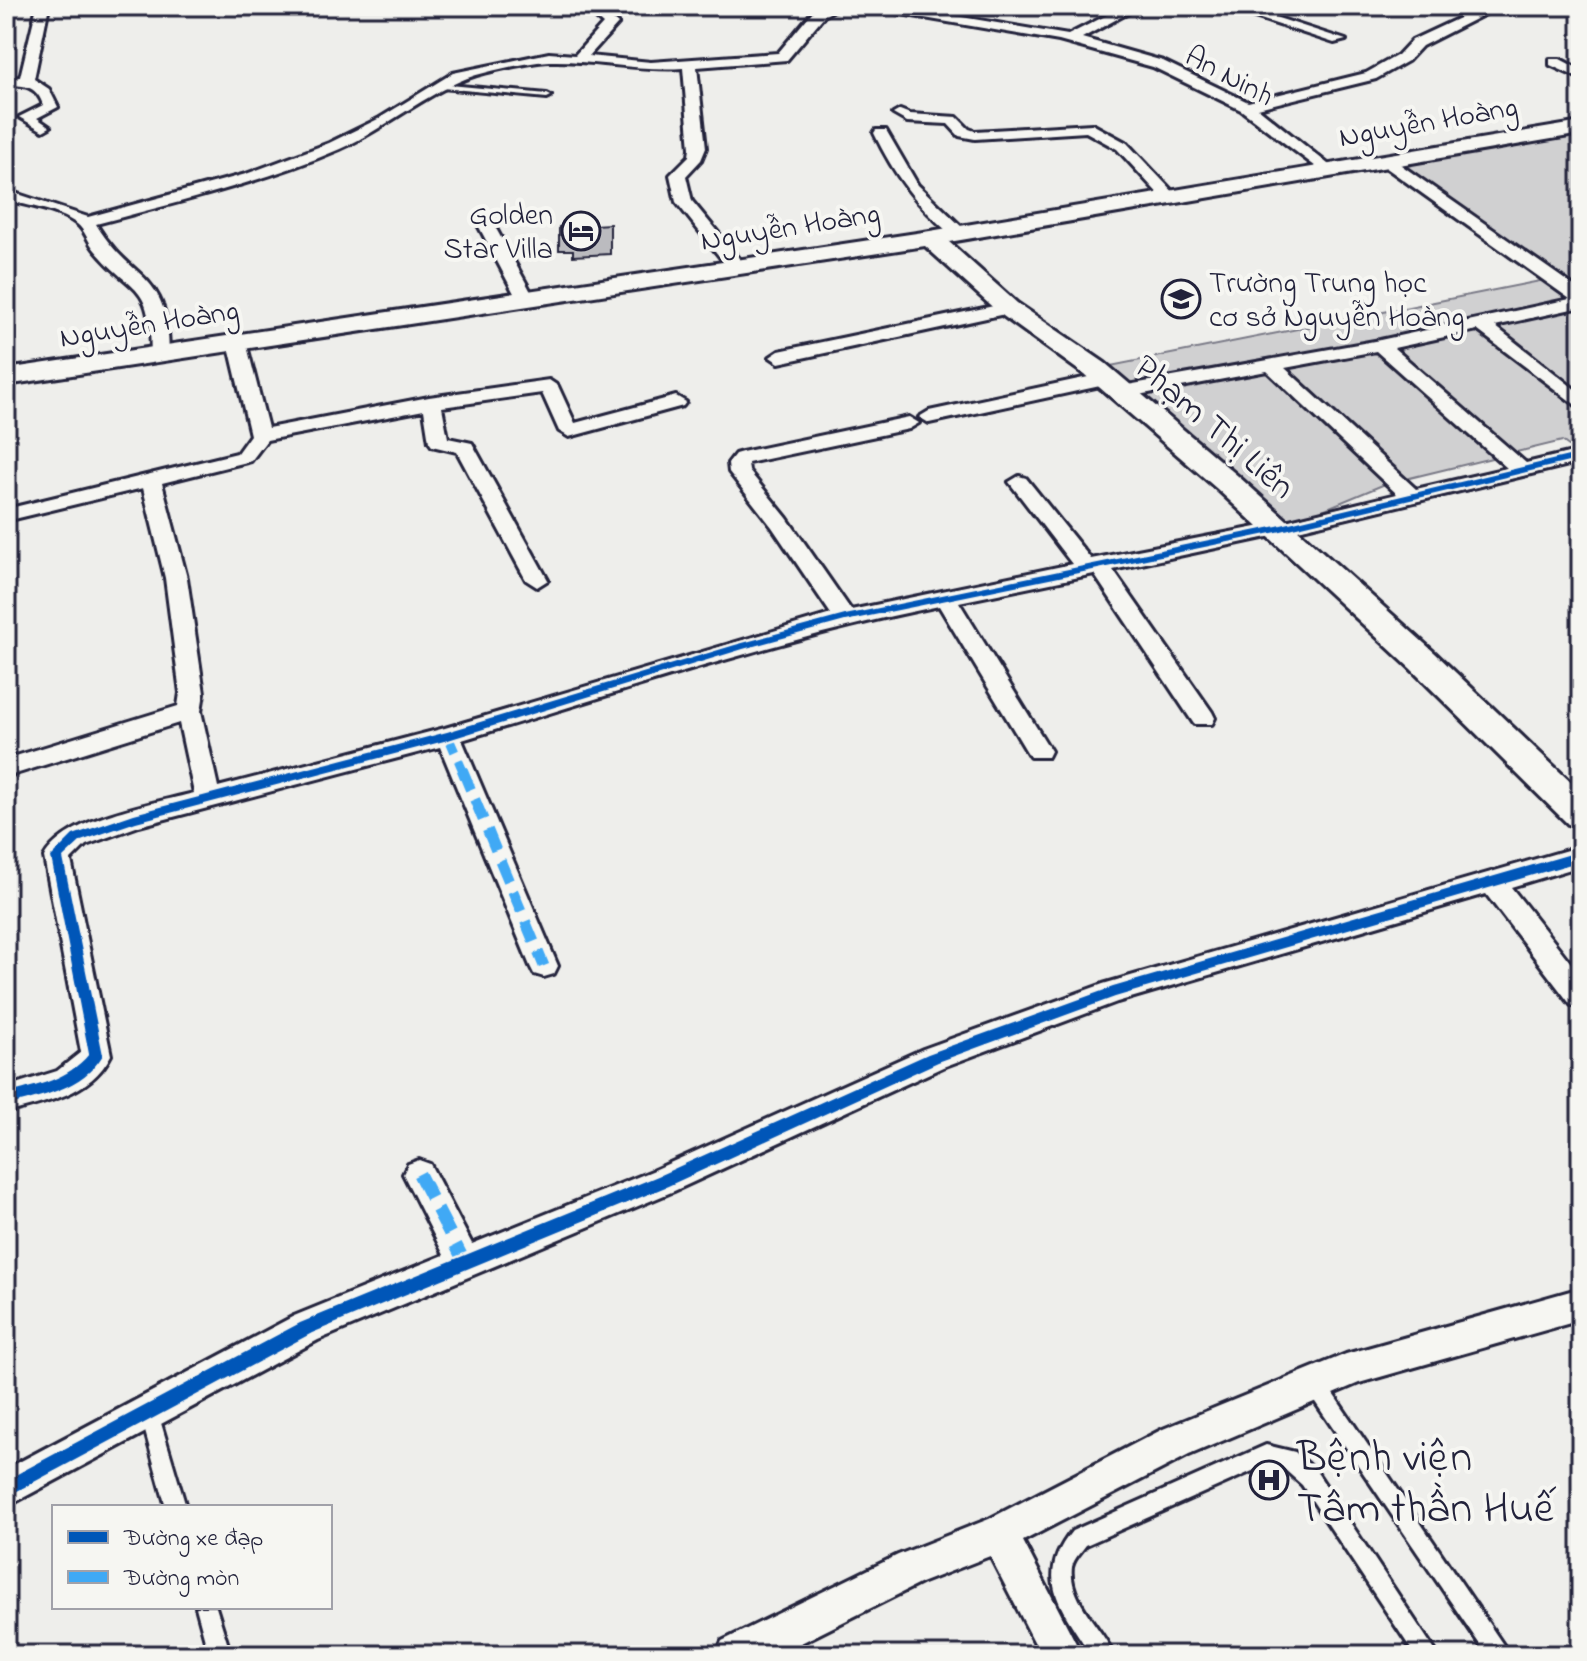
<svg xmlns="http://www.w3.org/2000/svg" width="1587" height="1661" font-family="'Indie Flower',sans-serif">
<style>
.green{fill:#d0d0d1;stroke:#797986;stroke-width:2}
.building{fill:#bbbbbf;stroke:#22223b;stroke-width:2}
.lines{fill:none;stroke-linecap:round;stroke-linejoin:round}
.lane-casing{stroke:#22223b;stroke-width:6}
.street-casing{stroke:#22223b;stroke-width:6}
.secondary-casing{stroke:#22223b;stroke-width:6}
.lane{fill:#f6f6f2;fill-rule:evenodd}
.street{fill:#f6f6f2;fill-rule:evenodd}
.secondary{fill:#f6f6f2;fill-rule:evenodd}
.quiet-far2{stroke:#3fa9f5;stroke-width:9;stroke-dasharray:17 9;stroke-linecap:butt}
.quiet-far1{stroke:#3fa9f5;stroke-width:11;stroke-dasharray:22 11;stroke-linecap:butt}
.quiet{stroke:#3fa9f5;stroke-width:13;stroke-dasharray:27 13;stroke-linecap:butt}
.cycleway-casing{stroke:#f6f6f2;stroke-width:5}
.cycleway{fill:#0057b8;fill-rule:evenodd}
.labels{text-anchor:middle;stroke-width:8;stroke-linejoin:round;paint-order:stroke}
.far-street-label{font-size:30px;fill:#22223b;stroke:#f6f6f2}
.far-poi-label{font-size:30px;fill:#22223b;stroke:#f6f6f2;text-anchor:end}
.street-label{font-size:36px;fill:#22223b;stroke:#f6f6f2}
.near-poi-label{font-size:44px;fill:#22223b;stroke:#f6f6f2;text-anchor:start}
</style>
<rect width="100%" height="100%" fill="#eeeeeb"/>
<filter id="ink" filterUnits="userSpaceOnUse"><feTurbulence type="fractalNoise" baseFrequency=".0125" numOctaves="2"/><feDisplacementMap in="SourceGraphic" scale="16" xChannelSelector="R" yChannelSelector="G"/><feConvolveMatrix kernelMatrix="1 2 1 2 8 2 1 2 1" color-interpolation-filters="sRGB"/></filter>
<g filter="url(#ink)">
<polygon class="green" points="1581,133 1581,455 1562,441 1385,484 1277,529 1095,369 1555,278 1395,165"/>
<polygon class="building" points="610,224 610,254 573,256 573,250 559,250 559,227"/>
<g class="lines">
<g class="lane-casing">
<g id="lane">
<polygon points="1439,6 1449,6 1480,16 1476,18"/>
<polygon points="439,84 547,94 551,96 547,98 442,88 439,88"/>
<polygon points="1316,1377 1323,1379 1510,1655 1487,1655 1309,1393 1307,1386 1309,1379"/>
<polygon points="149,1404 156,1406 158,1413 186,1507 166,1507 140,1413 142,1406"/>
<path d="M1266,1445L1295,1452L1316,1471L1438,1655H1415L1302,1485L1283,1468L1266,1465L1086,1545C1081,1552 1074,1558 1072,1567C1068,1600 1102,1627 1114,1655H1091C1064,1611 1032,1580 1072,1531Z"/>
<polygon points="196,1607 216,1607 231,1655 209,1655"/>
</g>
</g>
<g class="street-casing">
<g id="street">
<path d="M37,6H49L34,79L49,89L58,107L37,118L50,127L43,131L19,117L43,105C37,86 24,84 6,86V78L20,77Z"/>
<path d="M582,6H596L618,24L589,56L651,62L778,53L814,10L841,6L824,16L787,60L697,67L706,148L701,160L686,176L692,201L743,263V271H731L676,202L670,175L689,156L690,148L683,68C638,71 595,60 550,61C529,62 505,68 484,73C439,83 386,129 340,149C261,183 178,202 96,224C132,284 169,269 169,354L160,360L151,354C151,280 134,297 95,250C88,242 85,230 77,224C58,210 29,206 6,200V190L88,217L246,174L329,143L378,119L453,73L549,53L575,55L603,24Z"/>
<polygon points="854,6 908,8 1068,35 1125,6 1141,6 1082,38 1163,61 1248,102 1366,73 1398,55 1412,40 1485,6 1501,6 1422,46 1408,61 1376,79 1258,108 1333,168 1336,171 1328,176 1241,110 1153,67 1059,41"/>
<polygon points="1221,6 1241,6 1346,40 1334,43"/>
<polygon points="1550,59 1560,59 1581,70 1581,79 1550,65"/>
<polygon points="900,110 910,114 957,117 969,129 975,131 1092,124 1127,143 1178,197 1164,200 1117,149 1086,132 975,139 959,136 948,124 907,122 893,114"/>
<path d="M876,130H886L918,185L965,230V236H953C917,206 894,175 874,133Z"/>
<path d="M1381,158H1391L1581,291V307L1495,326L1581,394V409L1477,330L1394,348L1526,463L1581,450V462L1277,535L1113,570L1212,712L1215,718L1212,724H1194L1094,574L959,602L1051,751L1048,757H1030L939,606C777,639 620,692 462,740L558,966L554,974L544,977L534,974L530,966L440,747L139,826L86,845L71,860L111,1055C91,1095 45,1102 6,1113V1087L57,1071L81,1052L44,857C66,817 152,804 194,793L179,723L6,777V759L178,706L180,693L165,578L143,488L6,521V509L237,453L250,435L228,342L231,338L237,337L246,342L268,428L429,397L549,380L558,386L575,423L676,396L686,402L683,406L569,437L559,431L542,393L442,407L448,438L472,443L548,580L537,587L526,580L457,452L432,446L429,442L424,410L267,440L251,461L162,483L187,578L204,693L201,711L218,787L445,728L831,614L772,527L729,472L728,463L735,454L742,452L909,417L919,423L909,429L748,463L749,471L787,518L851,610L1072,564L1009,482L1019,476L1026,478L1091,559L1277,523L1397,494L1267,371L1122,398L1112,392L1122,386L1380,340L1570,299L1381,164ZM1376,351L1507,468L1416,489L1285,368Z"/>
<polygon points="486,220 494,225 535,299 532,303 520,303 517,299 478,225"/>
<polygon points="1008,303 1014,304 1014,312 779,363 770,357 779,351"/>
<polygon points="1107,373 1114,375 1114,383 929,423 919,417 929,411"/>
<polygon points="1581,846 1581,866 1511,887 1581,976 1581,1009 1571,1005 1486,894 1117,1002 943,1067 674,1191 318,1340 6,1507 6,1469 294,1316 444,1255 403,1174 408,1164 419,1160 430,1164 472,1244 652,1171 923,1049 1103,984"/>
<polygon points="1581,1288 1581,1320 1359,1383 1189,1455 1023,1541 1082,1655 1041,1655 990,1556 921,1583 777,1655 716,1655 722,1641 898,1555 989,1519 1163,1429 1346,1354"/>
</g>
</g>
<g class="secondary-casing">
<polygon id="secondary" points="1581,122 1581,134 949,242 1017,303 1105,363 1238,476 1434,652 1581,792 1581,828 1568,824 1410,668 1216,488 1085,375 999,313 925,246 6,385 6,369 930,231"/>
</g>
<use href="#lane" class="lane"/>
<use href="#street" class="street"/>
<use href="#secondary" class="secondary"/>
<polyline class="quiet-far2" points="448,736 463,771"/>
<polyline class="quiet-far1" points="462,769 544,966"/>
<polyline class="quiet" points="419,1174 465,1263"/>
<g class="cycleway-casing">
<g id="cycleway">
<path d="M1581,453V459L1277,532L845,621L743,649L448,740L136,822L81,841L63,858L103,1055C83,1089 41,1096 6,1106V1094C37,1085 68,1080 89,1054L51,857L73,835L134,814L447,732L735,645L845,615L1277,526Z"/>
<polygon points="1581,851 1581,861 1115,997 938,1062 668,1186 312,1333 6,1497 6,1480 300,1323 658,1176 928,1054 1113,987"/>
</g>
</g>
<use href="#cycleway" class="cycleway"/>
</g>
</g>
<defs>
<g id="hotel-ring" transform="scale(2)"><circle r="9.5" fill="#f6f6f2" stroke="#22223b" stroke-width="1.5"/><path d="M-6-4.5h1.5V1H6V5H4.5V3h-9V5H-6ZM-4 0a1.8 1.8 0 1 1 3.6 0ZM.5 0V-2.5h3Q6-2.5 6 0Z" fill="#22223b"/></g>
<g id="school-ring" transform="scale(2)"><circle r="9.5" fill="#f6f6f2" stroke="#22223b" stroke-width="1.5"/><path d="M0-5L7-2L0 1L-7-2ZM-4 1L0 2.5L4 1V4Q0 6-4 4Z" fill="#22223b"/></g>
<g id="hospital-ring" transform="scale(2)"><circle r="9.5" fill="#f6f6f2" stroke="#22223b" stroke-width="1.5"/><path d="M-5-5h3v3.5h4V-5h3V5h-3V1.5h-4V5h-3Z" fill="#22223b"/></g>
</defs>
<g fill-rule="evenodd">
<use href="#hotel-ring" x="581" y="231"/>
<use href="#school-ring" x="1181" y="299"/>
<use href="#hospital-ring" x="1269" y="1480"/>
</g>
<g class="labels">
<g class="far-street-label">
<text transform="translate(1230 75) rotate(28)" y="10">An Ninh</text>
<text transform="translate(1428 121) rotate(-10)" y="10">Nguyễn Hoàng</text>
<text transform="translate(790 226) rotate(-9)" y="10">Nguyễn Hoàng</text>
<text transform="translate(149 323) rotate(-9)" y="10">Nguyễn Hoàng</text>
</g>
<g class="far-poi-label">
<text x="553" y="224">Golden<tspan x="553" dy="34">Star Villa</tspan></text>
<text x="1209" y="292" text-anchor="start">Trường Trung học<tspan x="1209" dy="34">cơ sở Nguyễn Hoàng</tspan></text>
</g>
<g class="street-label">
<text transform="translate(1216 425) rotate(41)" y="13">Phạm Thị Liên</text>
</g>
<g class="near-poi-label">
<text x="1297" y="1470">Bệnh viện<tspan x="1297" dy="51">Tâm thần Huế</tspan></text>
</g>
</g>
<rect width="1587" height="1661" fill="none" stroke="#f6f6f2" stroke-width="32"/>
<rect x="16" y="16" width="1555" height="1629" fill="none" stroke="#22223b" stroke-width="3" filter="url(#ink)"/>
<rect x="52" y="1505" width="280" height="104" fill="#f6f6f2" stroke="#a1a1a9" stroke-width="2"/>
<rect x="68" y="1531" width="40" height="12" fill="#0057b8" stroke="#a1a1a9" stroke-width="2"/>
<text x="124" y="1545" font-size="24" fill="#22223b">Đường xe đạp</text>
<rect x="68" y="1571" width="40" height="12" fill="#3fa9f5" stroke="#a1a1a9" stroke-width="2"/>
<text x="124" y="1585" font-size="24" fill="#22223b">Đường mòn</text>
</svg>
